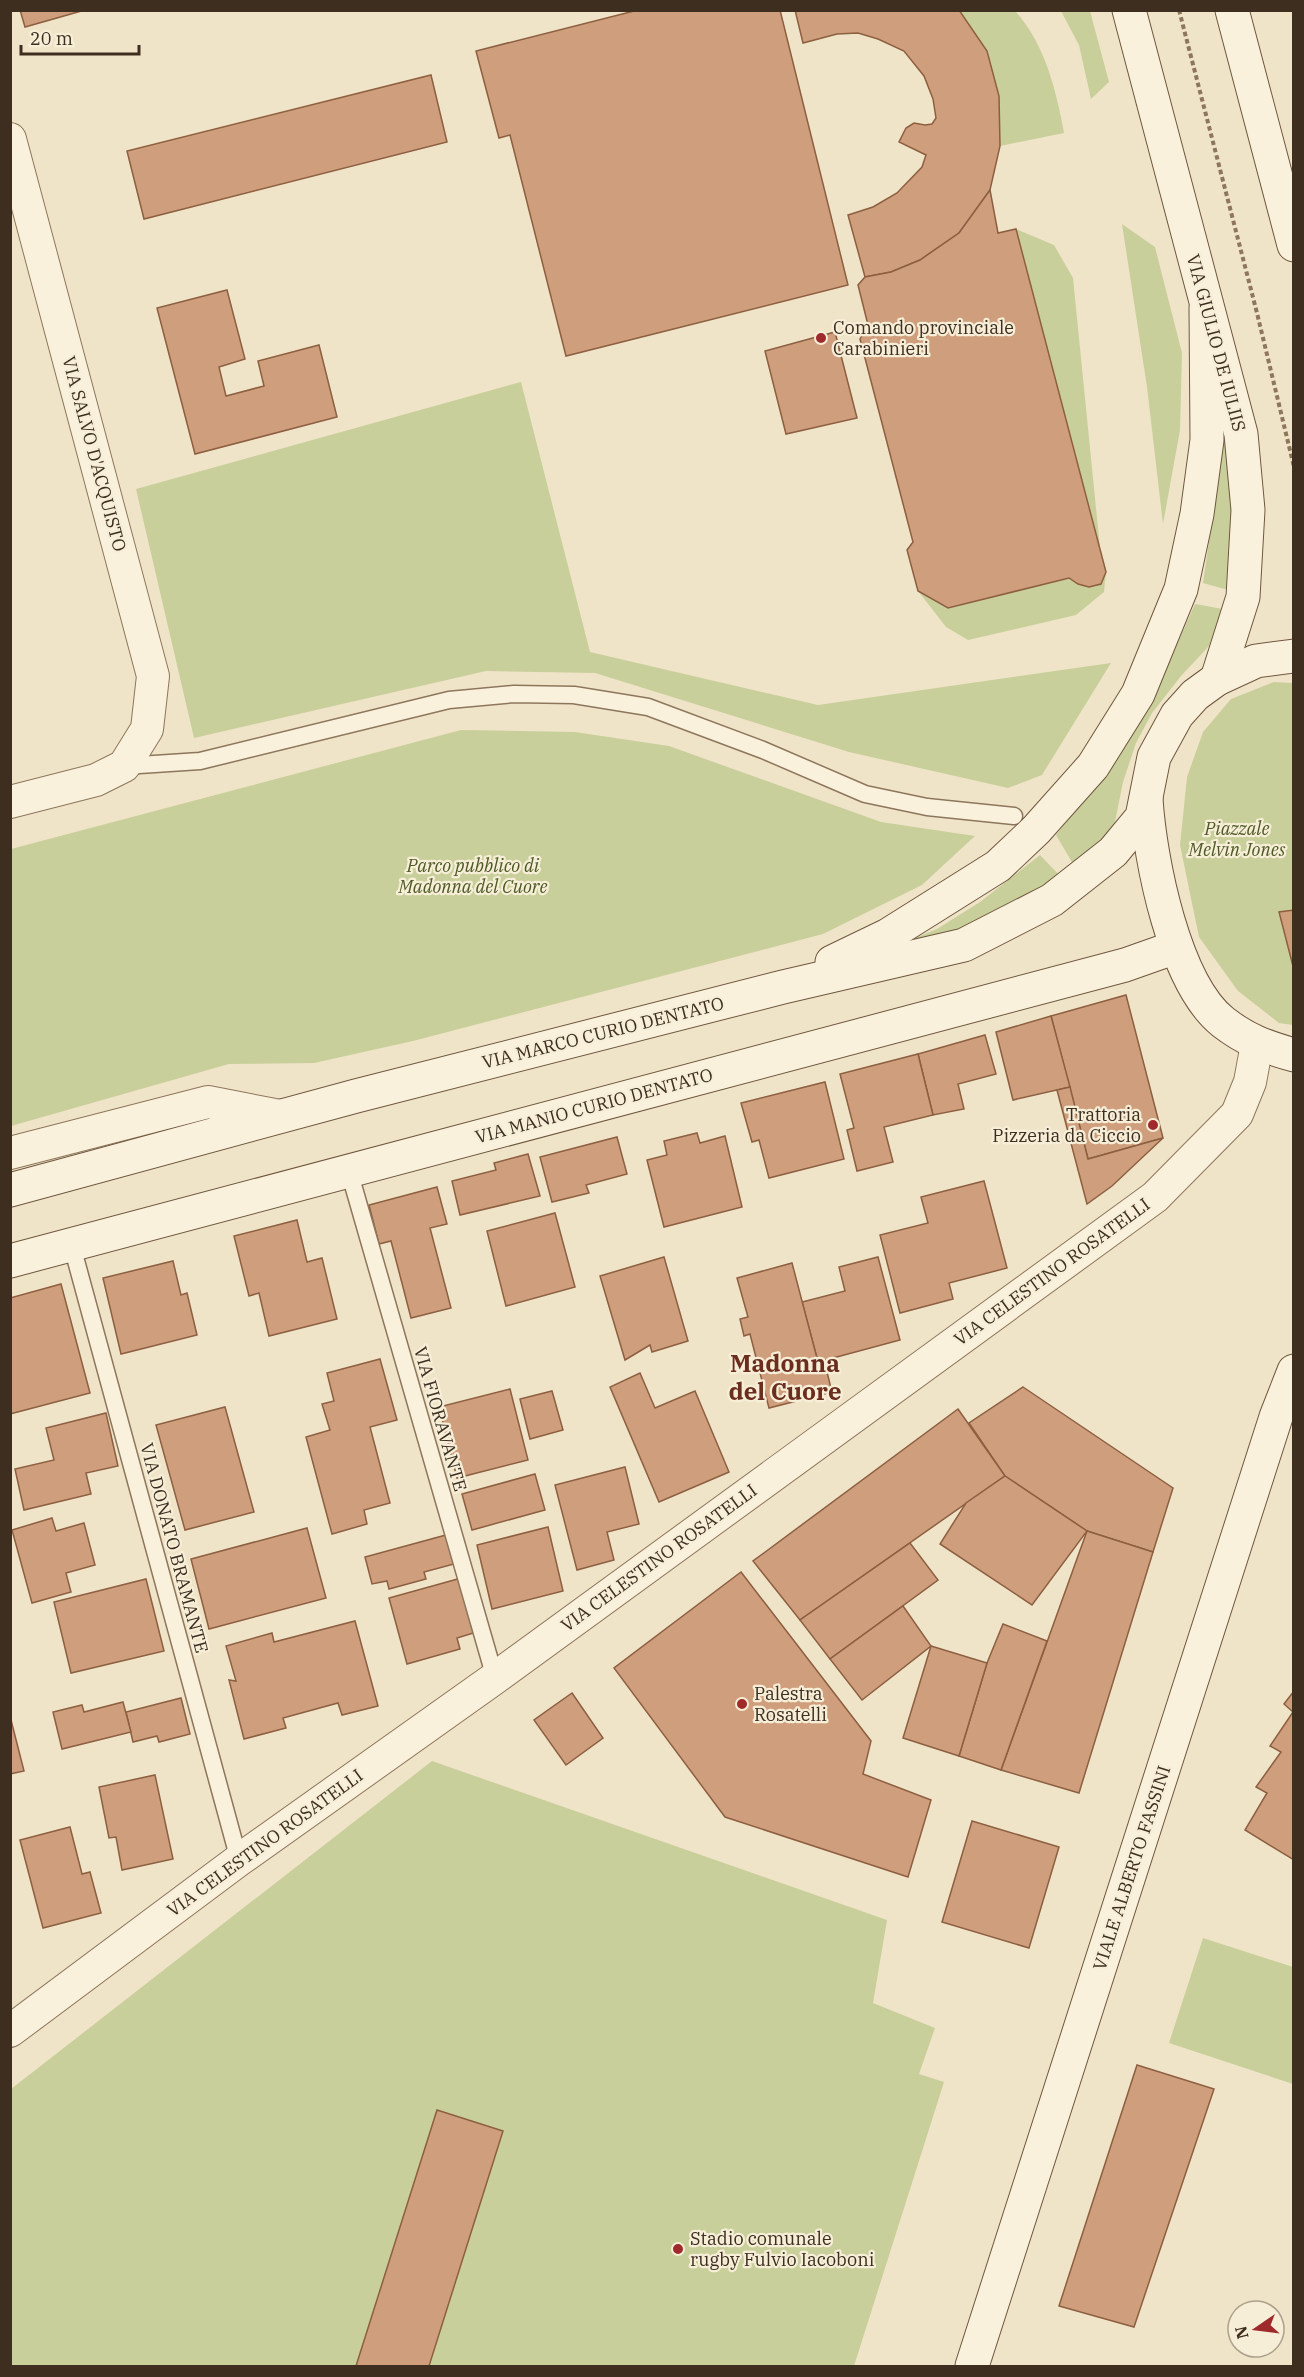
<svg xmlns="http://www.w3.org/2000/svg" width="1304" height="2377" font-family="'IBM Plex Serif',serif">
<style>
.green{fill:#c9cf9b}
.building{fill:#cf9f7d;stroke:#8d5f41;stroke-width:1.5}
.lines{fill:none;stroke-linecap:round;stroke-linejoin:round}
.lane-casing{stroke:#8d765c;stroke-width:19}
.street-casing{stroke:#8d765c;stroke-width:34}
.secondary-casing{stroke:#6f573f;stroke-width:35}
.path{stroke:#8d765c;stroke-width:4;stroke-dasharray:4.5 3;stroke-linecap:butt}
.lane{stroke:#faf1dc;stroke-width:16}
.street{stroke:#faf1dc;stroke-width:32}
.secondary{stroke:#faf1dc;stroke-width:33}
.poi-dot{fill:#9e2a2b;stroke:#f7eed8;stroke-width:2}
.labels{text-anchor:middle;stroke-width:4.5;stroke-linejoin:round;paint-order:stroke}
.poi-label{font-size:18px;fill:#3d2e20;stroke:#f7eed8;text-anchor:start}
.street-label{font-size:18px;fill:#3d2e20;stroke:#f7eed8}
.park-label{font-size:18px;font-style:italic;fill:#4d5a26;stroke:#f7eed8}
.district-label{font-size:24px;font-weight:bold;fill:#6b2e1e;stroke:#f7eed8}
</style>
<rect width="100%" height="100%" fill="#f0e4c8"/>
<g class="green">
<path d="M959,11H1015C1045,44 1056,90 1064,133L1000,146Z"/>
<polygon points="1061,11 1090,11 1109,82 1091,99 1079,45"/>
<polygon points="1122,224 1155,247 1182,353 1180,430 1163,524 1147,387"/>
<polygon points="1016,229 1054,245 1073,278 1100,548"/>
<polygon points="521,382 590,652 818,705 1111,663 1042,775 1008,788 849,752 595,673 486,671 194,738 136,489"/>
<polygon points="1222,407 1235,545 1228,590 1203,583 1214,506"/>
<path d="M1106,572L1104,592L1076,615L968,640L946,627L918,591L948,608L1069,578C1080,586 1087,588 1101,584Z"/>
<polygon points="1195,604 1223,609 1209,646 1181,676 1152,713 1136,743 1123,782 1114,827 1076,869 1056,835 1109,768 1159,684"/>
<polygon points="1274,682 1293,683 1293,1025 1279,1023 1238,991 1199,937 1180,845 1187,777 1203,732 1231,699"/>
<polygon points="461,730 575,732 669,746 881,822 975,836 922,885 823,934 413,1041 314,1063 229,1064 11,1126 11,849"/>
<polygon points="1040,855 1065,881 961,939 863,959 937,929 980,902"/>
<polygon points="432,1761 887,1920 873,2003 935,2028 919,2074 944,2082 854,2366 11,2366 11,2089"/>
<polygon points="1203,1938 1293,1967 1293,2084 1169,2043"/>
</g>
<g class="building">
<polygon points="20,10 85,10 25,27"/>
<polygon points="638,10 780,10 848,285 566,356 510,135 499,138 476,51"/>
<polygon points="795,10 959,10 987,51 999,96 1000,146 990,190 959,233 920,260 891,272 865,277 848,215 873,207 897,193 922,167 926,155 899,142 906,128 914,123 925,125 932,124 936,118 933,99 924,76 904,51 878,39 858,33 837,34 803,43"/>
<polygon points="431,75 447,142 144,219 127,151"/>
<polygon points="990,190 998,233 1016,229 1106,572 1101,584 1089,587 1078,584 1069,578 948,608 918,591 907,550 913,542 860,339 868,325 858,285 865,277 891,272 920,260 959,233"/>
<polygon points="227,290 245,359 219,367 226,396 264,386 258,361 319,345 337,417 195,454 157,308"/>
<polygon points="835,332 857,418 786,434 765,351"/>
<polygon points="1294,910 1294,970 1279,912"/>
<polygon points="1126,995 1163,1138 1088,1159 1051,1016"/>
<polygon points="1051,1016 1070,1087 1013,1100 996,1032"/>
<polygon points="985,1035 996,1074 958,1084 964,1109 933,1115 918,1054"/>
<polygon points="918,1054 933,1115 884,1127 893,1162 857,1171 847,1130 854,1128 840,1074"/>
<polygon points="825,1082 844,1159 769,1178 759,1140 752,1142 741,1103"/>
<polygon points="1070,1087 1088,1159 1163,1138 1112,1186 1087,1204 1057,1090"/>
<polygon points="697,1133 700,1143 725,1136 742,1207 664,1227 647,1160 667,1155 664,1141"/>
<polygon points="617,1137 627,1174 586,1185 589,1193 552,1202 540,1157"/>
<polygon points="528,1154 540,1196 460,1215 452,1181 496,1170 494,1163"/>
<polygon points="984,1181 1007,1268 949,1283 953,1299 900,1313 880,1235 928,1223 921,1197"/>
<polygon points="437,1187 447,1224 430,1228 451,1308 411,1318 391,1241 379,1244 369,1205"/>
<polygon points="555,1213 575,1287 506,1306 487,1231"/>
<polygon points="297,1220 307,1262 322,1258 337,1319 269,1336 259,1293 249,1296 234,1236"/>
<polygon points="664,1257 688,1341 652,1352 650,1345 625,1360 600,1276"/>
<polygon points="878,1257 900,1340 818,1362 802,1302 845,1291 839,1267"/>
<polygon points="173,1261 181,1295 187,1293 197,1335 121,1354 103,1278"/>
<polygon points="792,1263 818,1362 824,1360 832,1392 769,1408 750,1334 744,1336 740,1319 748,1317 737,1278"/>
<polygon points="61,1284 90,1393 10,1414 10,1298"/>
<polygon points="380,1359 397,1420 370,1427 390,1503 364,1510 367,1524 332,1534 306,1437 330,1430 322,1404 334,1401 327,1373"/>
<polygon points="640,1373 655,1408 695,1391 729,1472 659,1502 610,1387"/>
<polygon points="1023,1387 1173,1488 1153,1552 1087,1531 1005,1476 969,1423"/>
<polygon points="510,1389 528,1460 457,1478 439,1407"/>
<polygon points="552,1391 563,1430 530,1439 520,1399"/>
<polygon points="225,1407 254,1512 185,1530 156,1425"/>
<polygon points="958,1409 1005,1476 800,1620 753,1561"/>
<polygon points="106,1413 118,1466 86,1473 91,1494 24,1510 15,1469 54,1460 46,1428"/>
<polygon points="625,1467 639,1524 607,1532 614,1560 577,1570 555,1485"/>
<polygon points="535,1474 545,1510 472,1530 462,1494"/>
<polygon points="1005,1476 1087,1531 1032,1605 940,1544 966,1503"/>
<polygon points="52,1518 56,1531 84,1523 95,1565 66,1573 71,1592 32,1603 12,1530"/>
<polygon points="548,1527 563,1591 492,1609 477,1545"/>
<polygon points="307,1528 326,1598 209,1629 191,1559"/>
<polygon points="1087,1531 1153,1552 1079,1793 1001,1770"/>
<polygon points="446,1535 454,1564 424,1572 426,1579 389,1589 387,1581 372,1584 365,1557"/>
<polygon points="910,1543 938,1580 830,1659 800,1620"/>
<polygon points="741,1572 871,1741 863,1774 931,1800 908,1877 725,1817 614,1668"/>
<polygon points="465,1577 480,1631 457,1638 460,1649 407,1664 389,1598"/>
<polygon points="146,1579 164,1651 71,1673 54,1602"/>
<polygon points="903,1606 931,1646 862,1700 830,1659"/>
<polygon points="355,1621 378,1706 342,1715 338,1703 283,1718 286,1728 244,1739 229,1680 236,1681 226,1646 272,1633 274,1642"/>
<polygon points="1003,1624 1047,1641 1001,1770 959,1756 987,1663"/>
<polygon points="931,1646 987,1663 959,1756 903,1738"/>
<polygon points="1294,1691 1294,1860 1245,1830 1267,1793 1256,1787 1281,1752 1270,1746 1293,1712 1284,1704"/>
<polygon points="572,1693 603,1738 566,1765 534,1720"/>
<polygon points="181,1698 190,1734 159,1742 157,1736 133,1742 126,1712"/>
<polygon points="123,1702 131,1732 62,1749 53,1712 82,1705 84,1712"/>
<polygon points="10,1716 24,1771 10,1774"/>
<polygon points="155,1775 173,1859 122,1870 116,1837 109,1838 99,1787"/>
<polygon points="972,1821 1059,1847 1029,1948 942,1922"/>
<polygon points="70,1827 82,1874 90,1872 101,1913 43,1928 20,1840"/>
<polygon points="1137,2065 1214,2089 1134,2327 1059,2306"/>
<polygon points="437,2110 503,2131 429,2366 356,2366"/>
</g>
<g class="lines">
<g class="lane-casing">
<g id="lane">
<polyline points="124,766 200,761 449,700 514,694 574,695 648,707 763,750 865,794 927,807 1014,816"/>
<polyline points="349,1171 495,1678"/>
<polyline points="72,1246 239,1860"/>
</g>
</g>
<g class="street-casing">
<g id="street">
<polyline points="10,139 153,676 147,729 124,766 96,780 10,802"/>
<polyline points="10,1153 208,1102 280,1116"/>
<polyline points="10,2031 239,1860 495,1678 1155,1197 1237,1114 1250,1082 1257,1044"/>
</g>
</g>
<g class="secondary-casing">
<g id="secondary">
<polyline points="1129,10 1241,434 1248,510 1243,597 1217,679"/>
<polyline points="1232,10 1294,245"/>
<path d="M1146,799C1150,860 1174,983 1223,1022C1246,1040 1266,1047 1294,1055"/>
<polyline points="832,962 888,935 998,866 1036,830 1093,766 1138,694 1181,589 1197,514 1207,440 1206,308"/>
<polyline points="10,1190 356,1096 783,987 964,945 1052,900 1113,852 1142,817 1154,757 1177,715 1195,695 1217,679 1256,661 1294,656"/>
<polyline points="10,1261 1125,965 1176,947"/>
<polyline points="972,2366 1276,1417 1294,1371"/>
</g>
</g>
<polyline class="path" points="1179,10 1257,313 1294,467"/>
<use href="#lane" class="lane"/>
<use href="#street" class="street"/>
<use href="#secondary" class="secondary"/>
</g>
<g class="poi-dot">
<circle cx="821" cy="338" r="6"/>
<circle cx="1153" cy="1125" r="6"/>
<circle cx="742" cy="1704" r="6"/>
<circle cx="678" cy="2249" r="6"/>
</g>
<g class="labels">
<g class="poi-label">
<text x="833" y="334">Comando provinciale<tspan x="833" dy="21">Carabinieri</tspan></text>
<text x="1141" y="1121" text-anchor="end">Trattoria<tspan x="1141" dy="21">Pizzeria da Ciccio</tspan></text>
<text x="754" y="1700">Palestra<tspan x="754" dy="21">Rosatelli</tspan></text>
<text x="690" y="2245">Stadio comunale<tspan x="690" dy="21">rugby Fulvio Iacoboni</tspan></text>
</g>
<g class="street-label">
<text transform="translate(1216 343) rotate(75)" y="6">VIA GIULIO DE IULIIS</text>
<text transform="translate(94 454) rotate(75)" y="6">VIA SALVO D'ACQUISTO</text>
<text transform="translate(603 1033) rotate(-14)" y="6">VIA MARCO CURIO DENTATO</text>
<text transform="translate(594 1106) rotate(-15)" y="6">VIA MANIO CURIO DENTATO</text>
<text transform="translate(1052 1272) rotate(-36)" y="6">VIA CELESTINO ROSATELLI</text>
<text transform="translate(440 1419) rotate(74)" y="6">VIA FIORAVANTE</text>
<text transform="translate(174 1548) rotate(75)" y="6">VIA DONATO BRAMANTE</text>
<text transform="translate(659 1558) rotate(-36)" y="6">VIA CELESTINO ROSATELLI</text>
<text transform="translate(265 1843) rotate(-36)" y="6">VIA CELESTINO ROSATELLI</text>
<text transform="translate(1132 1868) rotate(-72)" y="6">VIALE ALBERTO FASSINI</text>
</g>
<g class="park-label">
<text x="1237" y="835">Piazzale<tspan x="1237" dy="21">Melvin Jones</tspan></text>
<text x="473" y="872">Parco pubblico di<tspan x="473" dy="21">Madonna del Cuore</tspan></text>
</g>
<g class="district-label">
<text x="785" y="1372">Madonna<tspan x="785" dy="28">del Cuore</tspan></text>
</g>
</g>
<rect width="1304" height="2377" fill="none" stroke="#3d2e20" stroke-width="24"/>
<g transform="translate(1256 2329) rotate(256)"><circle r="28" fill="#f7eed8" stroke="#ada18e" stroke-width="1.5"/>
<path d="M0-4.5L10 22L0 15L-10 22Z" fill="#9e2a2b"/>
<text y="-9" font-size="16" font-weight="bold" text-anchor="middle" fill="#3d2e20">N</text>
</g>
<path d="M21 45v9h118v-9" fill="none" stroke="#3d2e20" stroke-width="3"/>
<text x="30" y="45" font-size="18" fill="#3d2e20" stroke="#f7eed8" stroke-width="4.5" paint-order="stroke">20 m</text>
</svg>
